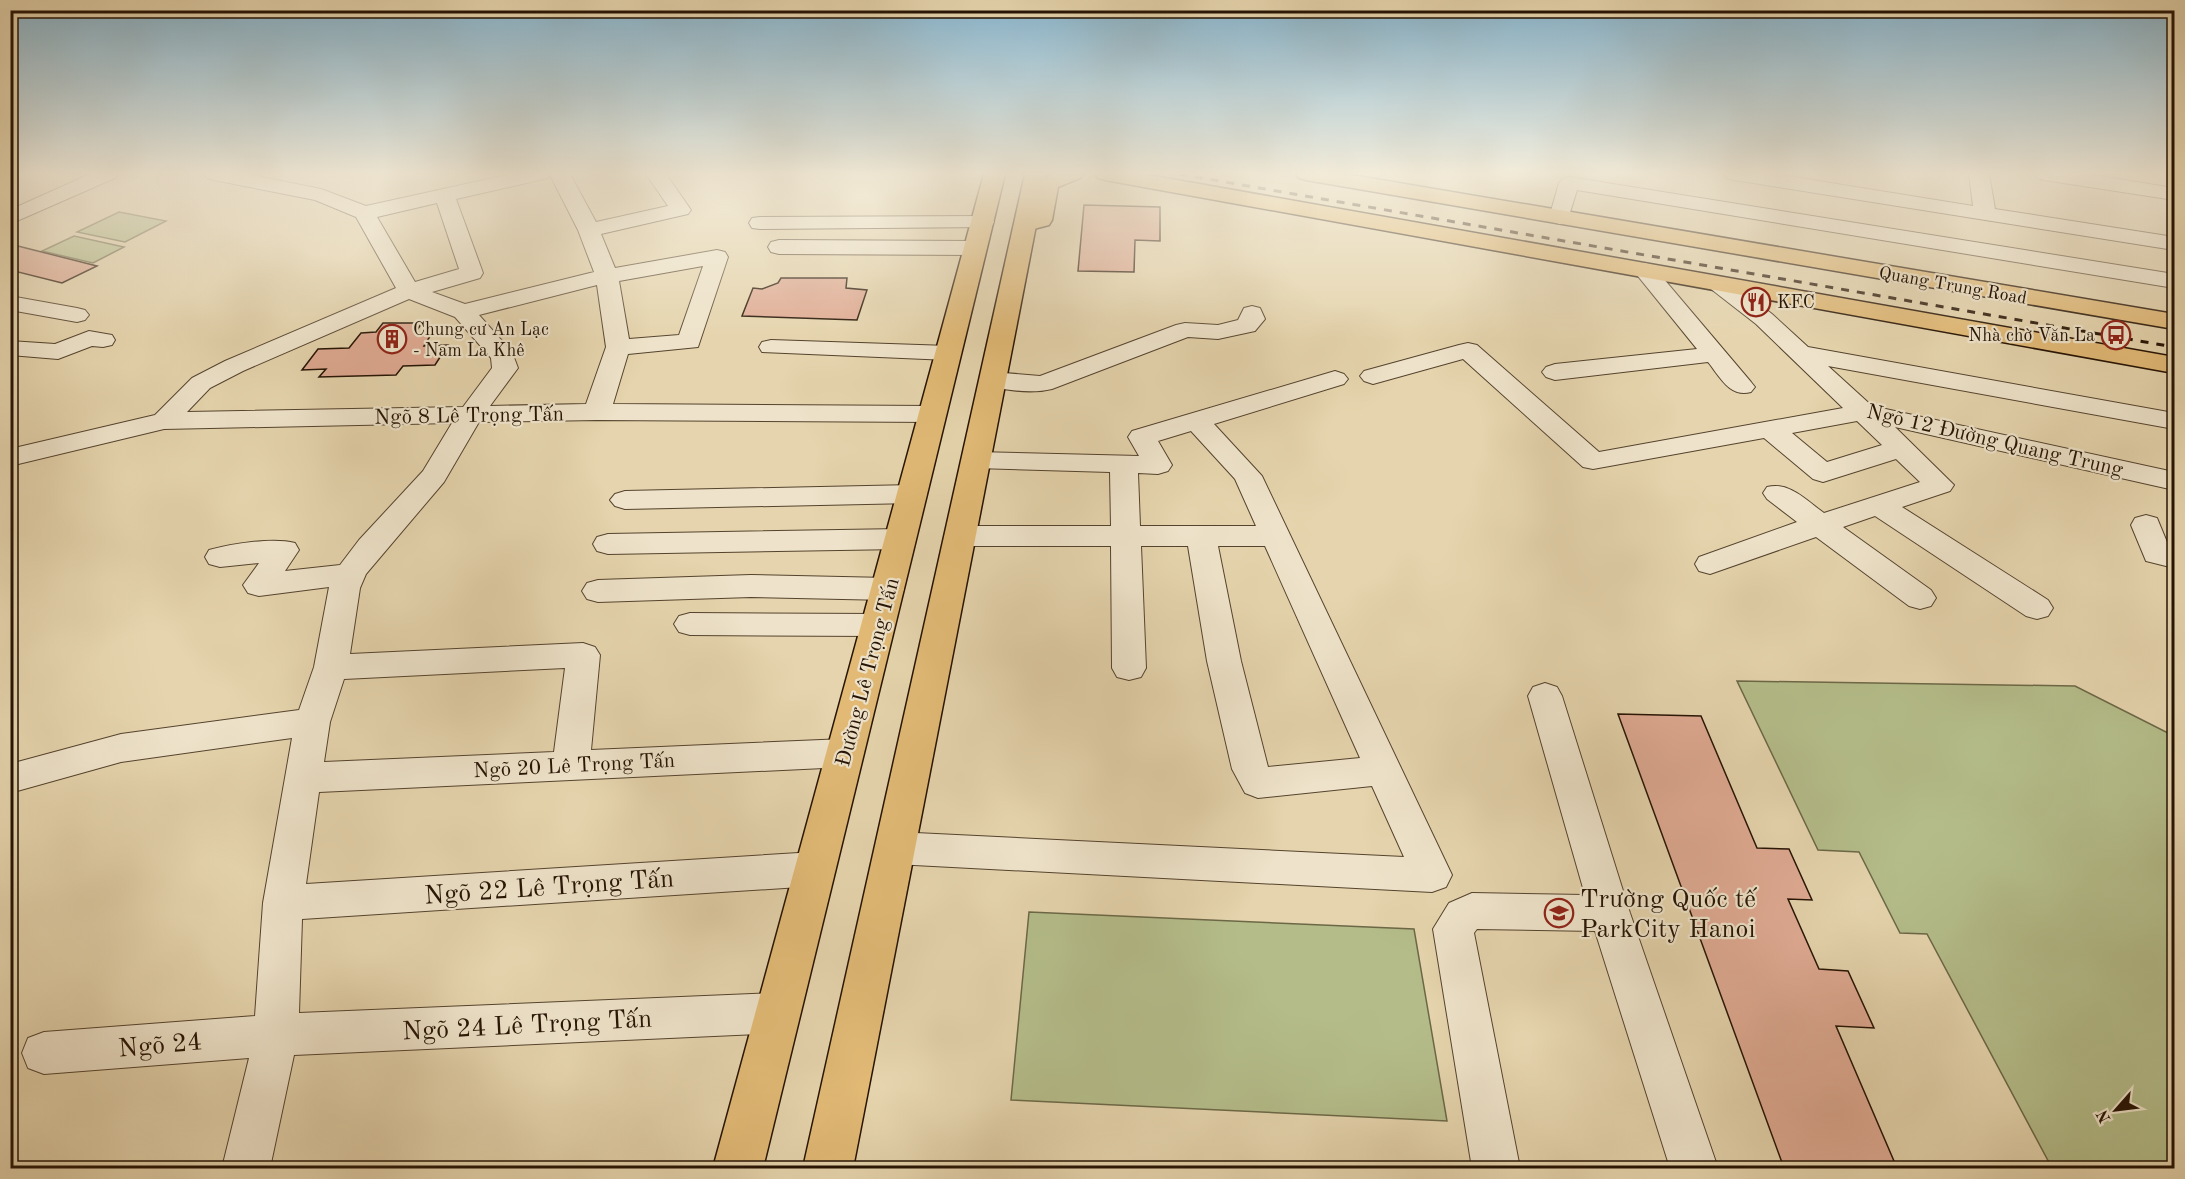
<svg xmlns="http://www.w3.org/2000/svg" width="2185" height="1179" font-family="'Old Standard TT',serif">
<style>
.green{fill:#b4bd8a;stroke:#6c6847;stroke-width:1.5}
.building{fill:#dfaa93;stroke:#251304;stroke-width:1.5}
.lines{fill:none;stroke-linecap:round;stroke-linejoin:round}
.minor-casing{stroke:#55432e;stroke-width:2}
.major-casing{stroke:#251304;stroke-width:3}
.highway-casing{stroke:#251304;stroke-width:3}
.minor{fill:#eee3ca;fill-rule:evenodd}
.major{fill:#e2ba76;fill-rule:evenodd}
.highway{fill:#e2ba76;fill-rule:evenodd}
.rail{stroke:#251304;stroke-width:3;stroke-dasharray:8 8;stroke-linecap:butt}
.labels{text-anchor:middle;stroke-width:4.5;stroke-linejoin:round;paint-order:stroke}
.far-street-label{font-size:18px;fill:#251304;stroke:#eee3ca}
.far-poi-label{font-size:18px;fill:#251304;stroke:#eee3ca;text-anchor:start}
.street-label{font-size:21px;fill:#251304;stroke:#eee3ca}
.near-street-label{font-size:26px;fill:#251304;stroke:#eee3ca}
.near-poi-label{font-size:26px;fill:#251304;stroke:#eee3ca;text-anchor:start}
</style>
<rect width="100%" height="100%" fill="#e5d4ad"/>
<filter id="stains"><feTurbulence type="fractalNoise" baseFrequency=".00333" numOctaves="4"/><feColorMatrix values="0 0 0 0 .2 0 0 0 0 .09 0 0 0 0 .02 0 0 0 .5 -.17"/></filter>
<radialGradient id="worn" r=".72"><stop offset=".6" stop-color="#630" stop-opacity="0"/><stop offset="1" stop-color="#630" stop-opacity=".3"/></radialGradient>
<g class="green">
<polygon points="119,212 166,221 125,242 77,232"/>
<polygon points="74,236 124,247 93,263 42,251"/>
<polygon points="1737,681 2075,686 2174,736 2174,1168 2052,1168 1927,934 1900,933 1859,852 1818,850"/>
<polygon points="1029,912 1414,929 1447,1121 1011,1100"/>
</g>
<g class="building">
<polygon points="1084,205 1160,207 1160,241 1135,240 1134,272 1078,271"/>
<polygon points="10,244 97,266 62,283 10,270"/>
<polygon points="781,278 847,278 846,288 867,290 857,320 742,316 753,288 762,289 778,283"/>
<polygon points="383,323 422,323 415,333 432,333 424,346 448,345 435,365 403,366 396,375 319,377 326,369 302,370 318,349 349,348 361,333 376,332"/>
<polygon points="1618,714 1701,716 1757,848 1789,849 1812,900 1788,899 1819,969 1848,971 1874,1028 1836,1026 1897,1168 1784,1168"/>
</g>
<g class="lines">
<g class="minor-casing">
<g id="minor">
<polygon points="90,174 118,174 115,178 10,224 10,210"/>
<path d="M204,174H247L321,189L366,206L511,174H570L596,222L668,206L646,174H666L691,210L688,214L601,234L615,268L717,250L725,252L728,257L698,347L628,354L613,404L933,406L942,408L946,414L942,420L933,422L597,420L479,422L444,482L366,574L360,588L350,654L583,643L595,647L600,655L591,750L845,739L858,743L863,753L858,763L845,767L319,792L306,884L815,852L829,857L835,869L829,881L815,886L302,919L299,1013L778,993L793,999L800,1013L793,1027L778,1033L294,1055L270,1168H222L249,1058L44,1074L28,1068L22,1053L28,1038L44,1032L255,1016L263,903L292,738L121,762L10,793V764L121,734L299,710L314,667L329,587L259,596L248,593L243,585L259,563L220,567L209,564L205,557L209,550C231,544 273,537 295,543L299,550L285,571L340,565L359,540L423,471L452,423L164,429L10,466V449L155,415L192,378L225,361L396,288L356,217L315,200L214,180L207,178ZM550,175L578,230L594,272L465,304L432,292L480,278L483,273L456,199L548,178ZM437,203L459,269L415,282L377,217ZM703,266L679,335L629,339L619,281ZM597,285L606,347L586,404L490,406L518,368L512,352L479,315ZM409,299L455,317L491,358L492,368L463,407L187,412L210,388L243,371ZM565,668L554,752L324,762L330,722L344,679Z"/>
<polygon points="1724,174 1775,174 1973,206 1969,174 1989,174 1995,209 2174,237 2174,250 1734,180 1727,178"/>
<polygon points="2034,174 2086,174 2174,188 2174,200 2044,180 2037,178"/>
<polygon points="1569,177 2174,274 2174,288 1577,190 1567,222 1560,224 1553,222 1549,218 1559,183 1562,179"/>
<polygon points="983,216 991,217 994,222 991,227 760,229 752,228 749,223 752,218 760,217"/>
<polygon points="779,240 975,241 983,243 986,248 983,253 975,255 779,254 771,252 768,247 771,242"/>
<path d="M1644,263L1652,265L1751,382L1755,387L1751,392C1730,398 1720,377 1708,362L1555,380L1546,377L1542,372L1546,367L1555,364L1697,349L1633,270L1636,265Z"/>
<path d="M1719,277L1727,279L1772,314L1808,347L2174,413V429L1828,366L1872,406L2174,472V490L1895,427L1954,485L1950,491L1902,507L2048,600L2053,608L2048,616L2037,619L2026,616L1875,516L1843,527L1931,590L1936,598L1931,606L1920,609L1909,606L1816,537L1710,574L1699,571L1695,564L1699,557L1797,522L1767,499L1763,493L1767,487C1789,481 1807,501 1824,513L1920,482L1896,459L1823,482L1813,479L1764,438L1593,469L1583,467L1463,359L1373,384L1364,381L1360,376L1364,371L1459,345L1468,343L1477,345L1599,452L1843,408L1756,324L1711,289L1708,284L1711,279ZM1857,421L1882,445L1827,462L1792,433Z"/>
<polygon points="10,296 77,308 85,310 89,315 85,320 77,322 10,310"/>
<path d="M1252,306L1260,308L1265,319L1255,331L1218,339L1188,337L1052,389C1032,394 1004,390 984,385L980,380L984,375L993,372L1040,376L1176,325L1185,323L1218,325L1238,320L1244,308Z"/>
<polygon points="89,331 112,335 115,340 112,345 103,347 92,346 58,359 10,355 10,341 55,344"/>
<polygon points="771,340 949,346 958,348 961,353 958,358 949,360 762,352 759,347 762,342"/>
<path d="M1335,371L1344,374L1348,379L1344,384L1214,424L1262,476L1452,875L1446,887L1432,892L895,864L881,859L876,848L881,837L895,832L1404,857L1372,786L1258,798L1245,793L1232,769L1207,661L1188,546H1141L1146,668L1141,677L1129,680L1117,677L1112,668L1111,546H961L950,543L946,536L950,529L961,526H1111L1110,472L976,468L966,466L962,460L966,454L976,452L1139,456L1128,437L1132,431ZM1191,431L1235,479L1256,526H1140L1138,473L1158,474L1168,471L1172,465L1158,441ZM1218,546H1265L1360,758L1268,767L1241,661Z"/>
<polygon points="913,485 923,488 927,494 923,500 913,503 625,509 615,506 610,500 615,494 625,491"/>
<polygon points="2146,515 2157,518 2169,547 2174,548 2174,568 2146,561 2131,525 2135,518"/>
<polygon points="901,529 912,532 916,539 912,546 901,549 608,554 597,551 593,544 597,537 608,534"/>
<polygon points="751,575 888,578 899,581 904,589 899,597 888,600 751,597 598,602 587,599 582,591 587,583 598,580"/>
<polygon points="690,613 878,614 889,617 894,625 889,633 878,636 690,635 679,632 674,624 679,616"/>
<polygon points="1545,683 1557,687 1562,696 1630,913 1718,1168 1670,1168 1595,931 1477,929 1474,933 1520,1168 1472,1168 1433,929 1449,903 1472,893 1585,895 1528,696 1533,687"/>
</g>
</g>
<g class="major-casing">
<g id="major">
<polygon points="984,174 1005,174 763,1168 713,1168"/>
<polygon points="1025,174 1046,174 853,1168 803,1168"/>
</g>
</g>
<g class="highway-casing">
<g id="highway">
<path d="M1053,174H1083L1080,178L1058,187L1052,220L1049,225L1026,231L1018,229L1015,224L1018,219L1031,216C1035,195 1032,183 1053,174Z"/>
<polygon points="1095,174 1143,174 2174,357 2174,373 1105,180 1098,178"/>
<polygon points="1296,174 1346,174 2174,314 2174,329 1306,180 1299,178"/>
</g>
</g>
<use href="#minor" class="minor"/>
<use href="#major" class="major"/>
<use href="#highway" class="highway"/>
<polyline class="rail" points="1179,174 2174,347"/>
</g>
<linearGradient id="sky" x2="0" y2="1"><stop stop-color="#87b6d0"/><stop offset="0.51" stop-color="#f3ecda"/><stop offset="1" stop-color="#f3ecda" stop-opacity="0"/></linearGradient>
<rect width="2185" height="340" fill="url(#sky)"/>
<defs>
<g id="restaurant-ring" transform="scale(1.5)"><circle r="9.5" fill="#eee3ca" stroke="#8f2418" stroke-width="1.5"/><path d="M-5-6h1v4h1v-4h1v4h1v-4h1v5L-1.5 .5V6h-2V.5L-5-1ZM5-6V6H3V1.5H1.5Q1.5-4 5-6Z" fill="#8f2418"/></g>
<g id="bus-ring" transform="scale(1.5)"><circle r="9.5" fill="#eee3ca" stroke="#8f2418" stroke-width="1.5"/><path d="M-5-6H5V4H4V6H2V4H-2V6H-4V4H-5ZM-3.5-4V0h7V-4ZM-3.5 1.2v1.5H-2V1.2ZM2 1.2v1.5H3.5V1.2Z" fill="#8f2418"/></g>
<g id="building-ring" transform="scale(1.5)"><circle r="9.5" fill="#eee3ca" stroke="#8f2418" stroke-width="1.5"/><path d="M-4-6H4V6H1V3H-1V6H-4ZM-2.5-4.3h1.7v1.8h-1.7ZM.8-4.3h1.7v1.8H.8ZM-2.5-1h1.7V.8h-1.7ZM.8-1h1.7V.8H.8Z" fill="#8f2418"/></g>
<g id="school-ring" transform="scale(1.5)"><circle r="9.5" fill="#eee3ca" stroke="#8f2418" stroke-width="1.5"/><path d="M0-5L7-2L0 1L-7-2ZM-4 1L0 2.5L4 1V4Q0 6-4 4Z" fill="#8f2418"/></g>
</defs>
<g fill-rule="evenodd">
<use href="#restaurant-ring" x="1756" y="302"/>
<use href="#bus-ring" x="2116" y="335"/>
<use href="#building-ring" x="392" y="339"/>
<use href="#school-ring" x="1559" y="913"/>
</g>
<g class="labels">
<g class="far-street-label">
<text transform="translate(1953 285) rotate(10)" y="6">Quang Trung Road</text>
</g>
<g class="far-poi-label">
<text x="1777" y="308">KFC</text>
<text x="413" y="335">Chung cư An Lạc<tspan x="413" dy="21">- Nam La Khê</tspan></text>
<text x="2095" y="341" text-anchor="end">Nhà chờ Văn La</text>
</g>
<g class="street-label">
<text transform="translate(469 415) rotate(-1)" y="7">Ngõ 8 Lê Trọng Tấn</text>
<text transform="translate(1995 440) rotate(13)" y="7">Ngõ 12 Đường Quang Trung</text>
<text transform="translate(867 672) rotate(-75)" y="7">Đường Lê Trọng Tấn</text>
<text transform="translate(574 765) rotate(-3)" y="7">Ngõ 20 Lê Trọng Tấn</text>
</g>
<g class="near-street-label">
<text transform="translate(549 886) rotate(-4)" y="9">Ngõ 22 Lê Trọng Tấn</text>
<text transform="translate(527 1024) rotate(-3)" y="9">Ngõ 24 Lê Trọng Tấn</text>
<text transform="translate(160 1044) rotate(-5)" y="9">Ngõ 24</text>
</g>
<g class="near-poi-label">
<text x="1580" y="907">Trường Quốc tế<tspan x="1580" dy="30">ParkCity Hanoi</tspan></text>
</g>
</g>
<rect width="2185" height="1179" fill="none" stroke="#e5d4ad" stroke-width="36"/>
<rect x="12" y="12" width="2161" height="1155" fill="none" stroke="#251304" stroke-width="3"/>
<rect x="18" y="18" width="2149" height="1143" fill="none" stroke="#251304" stroke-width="1.5"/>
<g transform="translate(2116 1110) rotate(242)" stroke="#eee3ca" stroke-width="4.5" paint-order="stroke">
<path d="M0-4.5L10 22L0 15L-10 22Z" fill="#251304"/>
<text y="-9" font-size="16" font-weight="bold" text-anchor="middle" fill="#251304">N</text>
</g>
<rect width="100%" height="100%" filter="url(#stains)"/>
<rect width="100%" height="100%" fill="url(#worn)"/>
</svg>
